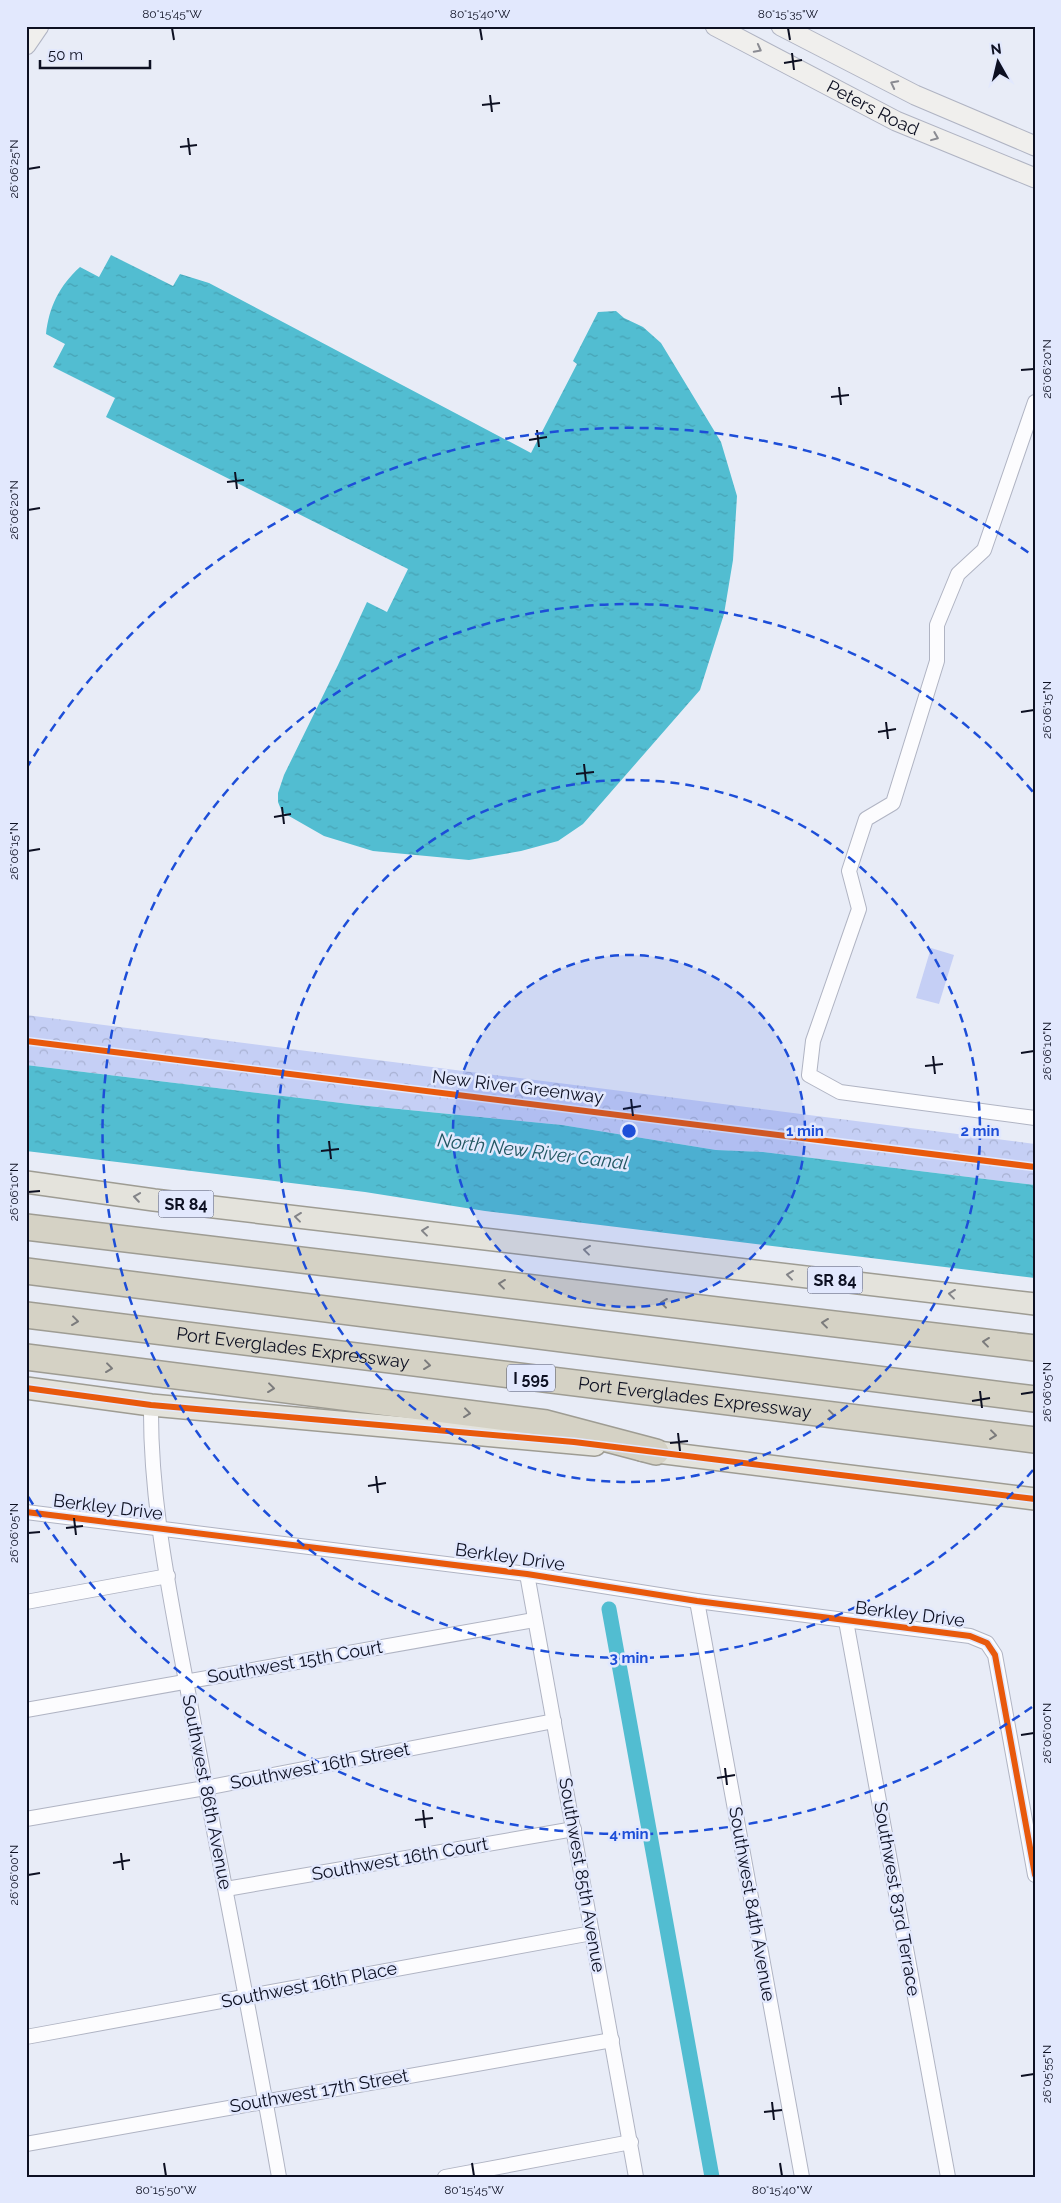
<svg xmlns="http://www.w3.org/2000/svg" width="1061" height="2203" font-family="Raleway,sans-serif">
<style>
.forest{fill:url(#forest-crowns)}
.pitch{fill:#c5cff5}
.water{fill:url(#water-ripples)}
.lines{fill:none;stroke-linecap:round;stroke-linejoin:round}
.canal{stroke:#52bdd1;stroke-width:15}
.minor-casing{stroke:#b0b4c3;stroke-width:16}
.secondary-casing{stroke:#b0b4c3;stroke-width:21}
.primary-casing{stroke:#9e9c93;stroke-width:24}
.motorway-casing{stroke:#9e9c93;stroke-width:28}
.minor{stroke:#fcfcfe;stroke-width:14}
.secondary{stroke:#f0efed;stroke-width:19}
.primary{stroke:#e4e3dc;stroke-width:21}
.motorway{stroke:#d5d2c5;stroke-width:25}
.cycleway-casing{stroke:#e2e8fd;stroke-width:9}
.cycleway{stroke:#e8590c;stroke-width:6}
.oneway{stroke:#8a8b92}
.oneway2{stroke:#838488}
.oneway3{stroke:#7b7b7c}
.ticks{fill:none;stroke:#0d1022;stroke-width:2}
.ring{fill:none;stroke:#1d4ed8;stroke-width:2.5;stroke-dasharray:9 6}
.labels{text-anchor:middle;stroke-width:5;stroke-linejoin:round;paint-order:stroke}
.shield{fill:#e2e8fd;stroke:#4d5164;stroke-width:1}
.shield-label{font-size:16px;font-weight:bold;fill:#0d1022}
.street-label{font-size:18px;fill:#0d1022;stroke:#e2e8fd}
.water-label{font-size:19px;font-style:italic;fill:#225762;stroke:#e2e8fd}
.centre{fill:#1d4ed8;stroke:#e2e8fd;stroke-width:2.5}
.ring-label{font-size:15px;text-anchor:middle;font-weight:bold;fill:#1d4ed8;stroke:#e2e8fd;stroke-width:5;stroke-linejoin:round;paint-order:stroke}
.neatline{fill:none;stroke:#0d1022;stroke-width:2}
.ticks-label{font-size:12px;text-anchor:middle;fill:#0d1022}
</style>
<defs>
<pattern id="forest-crowns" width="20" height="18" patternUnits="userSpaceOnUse" patternTransform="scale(1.25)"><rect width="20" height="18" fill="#c5cff5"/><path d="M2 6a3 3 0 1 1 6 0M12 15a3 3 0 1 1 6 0" fill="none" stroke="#a8b1d2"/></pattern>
<pattern id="water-ripples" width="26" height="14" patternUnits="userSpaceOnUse" patternTransform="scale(1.25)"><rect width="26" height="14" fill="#52bdd1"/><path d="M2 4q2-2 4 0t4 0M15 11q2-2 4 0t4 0" fill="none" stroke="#46a1b3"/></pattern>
</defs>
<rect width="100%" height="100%" fill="#e8ecf7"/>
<polygon class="forest" points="26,1015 1035,1144 1035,1185 763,1152 716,1150 562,1125 358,1105 26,1065"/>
<polygon class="pitch" points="931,948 954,955 939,1004 916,998"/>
<g class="water">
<path d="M111,255L173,286L180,274L209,283L531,453L577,364L573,361L598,312L616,311L624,318L643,327L661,343L721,442L737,496L733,560L724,614L700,690L583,824L558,841L521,851L469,860L373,851L324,836L282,812L278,802V793L284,775L338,665L367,602L387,612L408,569L106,417L115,398L53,367L65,344L46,334C49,307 59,286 80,267L99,277Z"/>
<polygon points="26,1065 358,1105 562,1125 716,1150 763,1152 1035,1185 1035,1278 485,1211 365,1192 26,1151"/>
</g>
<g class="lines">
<polyline class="canal" points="609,1609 712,2177"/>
<g class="minor-casing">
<g id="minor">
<polyline points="1035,402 984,550 958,574 937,625 937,661 893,803 866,819 849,871 859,909 813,1041 809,1075 840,1092 1035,1118"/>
<path d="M151,1405C150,1503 171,1601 189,1697C218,1857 251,2016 279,2177"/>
<polyline points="26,1512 527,1574 697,1601 970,1636 987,1643 995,1655 1035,1875"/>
<polyline points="527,1574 636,2177"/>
<polyline points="697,1601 802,2177"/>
<polyline points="26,1602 168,1576"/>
<polyline points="846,1621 948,2177"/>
<polyline points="26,1710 534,1620"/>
<polyline points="26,1819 205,1788 554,1721"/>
<polyline points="226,1889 574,1829"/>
<polyline points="26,2037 592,1933"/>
<polyline points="26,2144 612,2040"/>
<polyline points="445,2177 631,2142"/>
</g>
</g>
<g class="secondary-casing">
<g id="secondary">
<path id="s1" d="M715,26L896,121L1035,178"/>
<polyline points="781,26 915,95 1035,146"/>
<polyline points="26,45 39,26"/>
</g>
</g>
<g class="primary-casing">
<g id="primary">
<polyline points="26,1182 154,1200 1035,1304"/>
<polyline points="26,1388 151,1405 595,1445"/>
<polyline points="641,1450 1035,1499"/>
</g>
</g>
<g class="motorway-casing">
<g id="motorway">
<polyline points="26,1227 1035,1348"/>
<polyline points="26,1271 1035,1399"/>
<path id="s2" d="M26,1315L1035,1440"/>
<polyline points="26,1357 546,1423 656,1452"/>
</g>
</g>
<use href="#minor" class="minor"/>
<use href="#secondary" class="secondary"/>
<use href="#primary" class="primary"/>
<use href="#motorway" class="motorway"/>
<g class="cycleway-casing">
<g id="cycleway">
<polyline points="26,1041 1035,1167"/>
<polyline points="26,1388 151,1405 574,1442 1035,1499"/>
<polyline points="26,1512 527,1574 697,1601 970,1636 987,1643 995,1655 1035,1875"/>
</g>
</g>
<use href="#cycleway" class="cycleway"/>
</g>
<defs><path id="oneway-chevron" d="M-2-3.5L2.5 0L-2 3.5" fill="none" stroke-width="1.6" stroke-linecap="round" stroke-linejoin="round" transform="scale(1.25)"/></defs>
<g class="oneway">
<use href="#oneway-chevron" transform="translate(758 49) rotate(28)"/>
<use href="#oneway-chevron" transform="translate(894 84) rotate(-153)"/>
<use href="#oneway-chevron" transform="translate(935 137) rotate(22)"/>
</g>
<g class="oneway2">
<use href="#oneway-chevron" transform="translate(137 1197) rotate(-172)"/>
<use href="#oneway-chevron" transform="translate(298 1217) rotate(-173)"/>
<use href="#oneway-chevron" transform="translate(425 1231) rotate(-173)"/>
<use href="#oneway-chevron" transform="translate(587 1250) rotate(-173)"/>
<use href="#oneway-chevron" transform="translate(790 1275) rotate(-173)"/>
<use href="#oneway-chevron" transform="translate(952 1294) rotate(-173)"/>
</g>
<g class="oneway3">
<use href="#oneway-chevron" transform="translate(502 1284) rotate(-173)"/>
<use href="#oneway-chevron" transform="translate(664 1303) rotate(-173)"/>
<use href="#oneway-chevron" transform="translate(75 1321) rotate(7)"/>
<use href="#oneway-chevron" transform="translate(825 1323) rotate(-173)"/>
<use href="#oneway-chevron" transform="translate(986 1342) rotate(-173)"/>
<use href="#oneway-chevron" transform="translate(427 1365) rotate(7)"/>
<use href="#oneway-chevron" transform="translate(109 1368) rotate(7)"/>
<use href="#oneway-chevron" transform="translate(271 1388) rotate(7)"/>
<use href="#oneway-chevron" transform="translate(467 1413) rotate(7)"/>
<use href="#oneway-chevron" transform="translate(831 1415) rotate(7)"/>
<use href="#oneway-chevron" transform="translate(993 1435) rotate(7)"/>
</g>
<path class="ticks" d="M172,28L174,40M480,28L482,40M788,28L790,40M792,53L794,70M784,63L802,60M490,95L492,112M482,105L500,103M188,138L190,155M180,147L197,145M28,169L40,167M1021,370L1034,369M839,387L841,405M831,397L849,395M537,430L539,447M529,440L547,437M235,472L237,489M227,482L244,480M28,510L40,508M1021,712L1034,710M886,722L888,739M878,732L896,729M584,764L586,782M576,774L594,772M282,807L284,824M274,817L291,814M28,851L40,849M1021,1053L1034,1051M933,1056L935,1074M925,1066L943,1064M631,1099L633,1116M623,1109L641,1106M329,1141L331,1159M321,1151L339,1149M28,1192L40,1191M980,1391L982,1408M1021,1394L1034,1392M972,1401L990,1398M678,1433L680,1451M670,1443L688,1441M376,1476L378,1493M368,1486L386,1483M74,1518L76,1535M66,1528L83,1526M28,1533L40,1532M1021,1735L1034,1733M725,1768L727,1785M717,1778L735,1775M423,1810L425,1828M415,1820L433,1818M121,1853L123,1870M113,1863L130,1860M28,1875L40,1873M1021,2076L1034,2074M772,2102L774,2120M764,2112L782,2110M164,2163L166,2176M472,2163L474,2176M780,2163L782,2176"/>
<circle cx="629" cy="1131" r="176" fill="#1d4ed8" fill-opacity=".12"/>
<g class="ring">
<circle cx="629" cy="1131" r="176"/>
<circle cx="629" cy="1131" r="351"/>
<path d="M1033 1470A527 527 0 1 1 1033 792"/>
<path d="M1032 1707A703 703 0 0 1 26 1493M26 769A703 703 0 0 1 1032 555"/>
</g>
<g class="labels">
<g class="shield">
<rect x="158.5" y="1190.5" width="55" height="27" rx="4"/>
<rect x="807.5" y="1266.5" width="55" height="27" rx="4"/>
<rect x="507" y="1364.5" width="48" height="27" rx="4"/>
</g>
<g class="shield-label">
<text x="186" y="1210">SR 84</text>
<text x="835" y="1286">SR 84</text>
<text x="531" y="1384">I 595</text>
</g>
<g class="street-label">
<text dy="6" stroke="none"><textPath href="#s1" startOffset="178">Peters Road</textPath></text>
<text transform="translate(518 1087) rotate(7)" y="6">New River Greenway</text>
<text dy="6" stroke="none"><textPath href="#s2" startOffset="269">Port Everglades Expressway</textPath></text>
<text dy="6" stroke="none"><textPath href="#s2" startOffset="674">Port Everglades Expressway</textPath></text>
<text transform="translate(108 1507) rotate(7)" y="6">Berkley Drive</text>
<text transform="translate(510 1557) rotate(8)" y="6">Berkley Drive</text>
<text transform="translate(910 1614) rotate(7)" y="6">Berkley Drive</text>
<text transform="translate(295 1662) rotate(-10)" y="6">Southwest 15th Court</text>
<text transform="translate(320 1766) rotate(-11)" y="6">Southwest 16th Street</text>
<text transform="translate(207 1792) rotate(79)" y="6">Southwest 86th Avenue</text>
<text transform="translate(400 1859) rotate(-10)" y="6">Southwest 16th Court</text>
<text transform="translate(582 1875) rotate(80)" y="6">Southwest 85th Avenue</text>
<text transform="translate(897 1899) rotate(80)" y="6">Southwest 83rd Terrace</text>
<text transform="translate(752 1904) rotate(80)" y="6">Southwest 84th Avenue</text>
<text transform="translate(309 1985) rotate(-11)" y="6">Southwest 16th Place</text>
<text transform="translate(319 2091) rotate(-10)" y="6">Southwest 17th Street</text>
</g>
<g class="water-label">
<text transform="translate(533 1151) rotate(7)" y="7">North New River Canal</text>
</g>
</g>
<circle cx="629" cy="1131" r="8" class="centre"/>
<g class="ring-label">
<text x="805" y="1136">1 min</text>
<text x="980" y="1136">2 min</text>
<text x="629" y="1663">3 min</text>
<text x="629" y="1839">4 min</text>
</g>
<rect width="1061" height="2203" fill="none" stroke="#e2e8fd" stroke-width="55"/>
<g transform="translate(998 62) rotate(352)" stroke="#e2e8fd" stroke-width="4" paint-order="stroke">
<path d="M0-4L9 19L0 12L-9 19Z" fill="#0d1022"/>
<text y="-8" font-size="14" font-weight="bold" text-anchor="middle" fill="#0d1022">N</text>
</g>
<path d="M40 60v8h110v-8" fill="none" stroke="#0d1022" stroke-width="2.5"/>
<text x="48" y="60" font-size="15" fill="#0d1022" stroke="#e2e8fd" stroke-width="4" paint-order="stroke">50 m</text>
<rect x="28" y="28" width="1006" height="2148" class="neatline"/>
<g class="ticks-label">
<text x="172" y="18">80°15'45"W</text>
<text x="480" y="18">80°15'40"W</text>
<text x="788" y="18">80°15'35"W</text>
<text transform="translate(14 169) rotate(-90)" y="4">26°06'25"N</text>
<text transform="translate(1047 369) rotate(-90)" y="4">26°06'20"N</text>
<text transform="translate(14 510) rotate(-90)" y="4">26°06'20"N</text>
<text transform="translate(1047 710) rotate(-90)" y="4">26°06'15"N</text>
<text transform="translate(14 851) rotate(-90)" y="4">26°06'15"N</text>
<text transform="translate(1047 1051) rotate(-90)" y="4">26°06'10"N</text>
<text transform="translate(14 1192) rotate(-90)" y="4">26°06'10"N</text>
<text transform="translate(1047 1392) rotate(-90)" y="4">26°06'05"N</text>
<text transform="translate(14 1533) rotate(-90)" y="4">26°06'05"N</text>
<text transform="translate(1047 1733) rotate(-90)" y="4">26°06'00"N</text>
<text transform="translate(14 1875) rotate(-90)" y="4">26°06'00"N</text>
<text transform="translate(1047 2074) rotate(-90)" y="4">26°05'55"N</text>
<text x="166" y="2194">80°15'50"W</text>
<text x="474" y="2194">80°15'45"W</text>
<text x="782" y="2194">80°15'40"W</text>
</g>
</svg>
